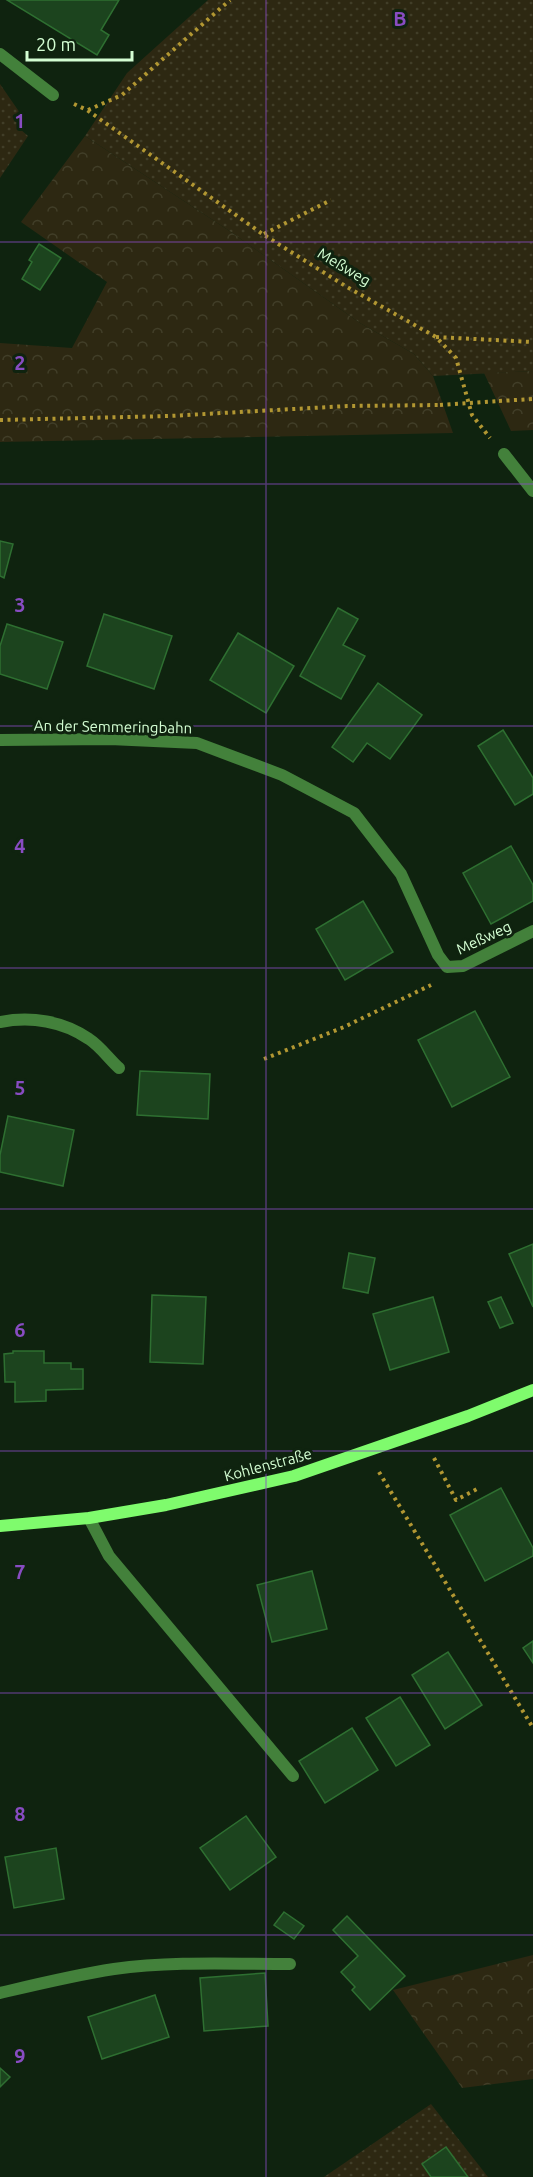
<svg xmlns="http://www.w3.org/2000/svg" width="533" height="2177" font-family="Ubuntu,sans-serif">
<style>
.green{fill:url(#green-dots)}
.forest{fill:url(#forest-crowns)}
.building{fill:#1c441e;stroke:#2e6f31;stroke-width:1.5}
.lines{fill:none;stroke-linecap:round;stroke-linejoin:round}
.path{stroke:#b29732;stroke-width:4;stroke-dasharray:3 4.5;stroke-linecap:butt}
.lane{stroke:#43813b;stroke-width:12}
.street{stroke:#43813b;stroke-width:12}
.secondary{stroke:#7ffb6d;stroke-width:12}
.path-bridge{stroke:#b29732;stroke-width:4;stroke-dasharray:3 4.5;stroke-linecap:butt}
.grid{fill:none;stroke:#884cc2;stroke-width:1.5;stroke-opacity:0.55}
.labels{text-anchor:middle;stroke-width:6;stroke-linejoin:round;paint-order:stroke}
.street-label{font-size:15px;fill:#d4fed3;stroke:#0f230f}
.grid-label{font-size:20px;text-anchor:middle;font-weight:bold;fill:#884cc2;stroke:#0f230f;stroke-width:6;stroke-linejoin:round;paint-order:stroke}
</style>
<defs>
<pattern id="green-dots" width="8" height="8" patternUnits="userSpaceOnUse" patternTransform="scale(1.5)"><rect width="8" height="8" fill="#2d2812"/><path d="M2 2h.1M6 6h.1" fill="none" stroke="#413e28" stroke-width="1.8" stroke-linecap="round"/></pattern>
<pattern id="forest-crowns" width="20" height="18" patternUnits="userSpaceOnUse" patternTransform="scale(1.5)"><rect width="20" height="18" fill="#2d2812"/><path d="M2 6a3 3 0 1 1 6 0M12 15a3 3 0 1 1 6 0" fill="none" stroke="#413e28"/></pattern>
</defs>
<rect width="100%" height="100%" fill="#0f230f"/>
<g class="green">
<polygon points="208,0 533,0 533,371 433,376 414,354 360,323 228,230 85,136 127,73"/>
<polygon points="0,84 20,113 20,129 28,136 0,178"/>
<polygon points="431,2104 488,2177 324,2177"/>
</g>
<g class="forest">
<polygon points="85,136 228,230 360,323 414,354 433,376 453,433 0,442 0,343 72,348 107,282 21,222"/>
<polygon points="533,371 533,430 511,431 484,373"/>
<polygon points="533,1955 533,2079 462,2088 393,1990"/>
</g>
<g class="building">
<polygon points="7,0 119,0 101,30 109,35 97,55"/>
<polygon points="39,244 61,258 40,290 22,279 32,262 29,260"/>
<polygon points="0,541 13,544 4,578 0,576"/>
<polygon points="338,608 358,619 343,645 365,656 341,699 300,676"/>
<polygon points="104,614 172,636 154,689 87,666"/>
<polygon points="7,624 63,642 47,689 0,674 0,646"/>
<polygon points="238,633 294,666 266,713 210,680"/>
<polygon points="378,683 422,715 390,759 367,743 353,762 332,747"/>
<polygon points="503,730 533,778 533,794 515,805 478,746"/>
<polygon points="511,846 533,885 533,901 491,924 463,873"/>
<polygon points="363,901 393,952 345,980 316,929"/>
<polygon points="475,1011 510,1077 452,1107 418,1040"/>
<polygon points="140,1071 210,1074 208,1119 137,1115"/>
<polygon points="8,1116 74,1130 63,1186 0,1172 0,1155"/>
<polygon points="533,1244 533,1307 509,1254"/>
<polygon points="349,1253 375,1258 368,1293 343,1288"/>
<polygon points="152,1295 206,1297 203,1364 150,1362"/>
<polygon points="433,1297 449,1352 390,1370 373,1314"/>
<polygon points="501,1297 513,1323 500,1328 488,1302"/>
<polygon points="13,1351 44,1351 44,1363 71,1363 71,1369 83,1369 83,1389 46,1390 46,1401 15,1402 15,1382 5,1382 4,1354 13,1353"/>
<polygon points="501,1488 533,1548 533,1556 485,1581 450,1515"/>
<polygon points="312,1571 327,1629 272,1642 257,1585"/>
<polygon points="533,1641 533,1663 523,1648"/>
<polygon points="448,1652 482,1705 445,1729 412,1675"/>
<polygon points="400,1697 430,1745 396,1766 366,1718"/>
<polygon points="352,1728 378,1770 325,1803 299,1761"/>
<polygon points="246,1816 276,1857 230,1890 200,1848"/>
<polygon points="56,1848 64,1899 14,1908 5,1857"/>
<polygon points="284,1912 304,1926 294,1939 274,1925"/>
<polygon points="347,1916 405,1976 370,2010 352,1990 355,1987 341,1972 358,1956 333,1930"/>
<polygon points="265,1973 268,2026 204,2031 200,1978"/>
<polygon points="155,1995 169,2037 102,2059 88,2017"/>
<polygon points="0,2068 10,2077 0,2087"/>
<polygon points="446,2147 468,2177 431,2177 422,2164"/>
</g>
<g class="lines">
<g class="path">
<polyline points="74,104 87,110 264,235 347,287 436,337 456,358 472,415 490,438"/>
<polyline points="88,110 122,95 230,0"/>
<polyline points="264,234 331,200"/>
<polyline points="436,337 533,342"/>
<polyline points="499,401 533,399"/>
<polyline points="0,420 169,416 347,406 440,405"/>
<polyline points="264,1059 344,1027 431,985"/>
<polyline points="434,1458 456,1500 477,1489"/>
<polyline points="379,1472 533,1728"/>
</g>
<g class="lane">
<path d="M0,1022C31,1016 63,1021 89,1039C100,1046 109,1059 119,1068"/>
<polyline points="89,1518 109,1556 293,1776"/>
<path d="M0,1993C38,1984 75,1975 114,1969C172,1961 231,1964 290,1964"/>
</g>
<g class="street">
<polyline points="0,54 53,95"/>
<polyline points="504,454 533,491"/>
<polyline points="0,740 110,739 197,743 282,775 354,813 401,874 438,955 447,967 463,966 533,931"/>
</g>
<polyline class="secondary" points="0,1526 89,1518 166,1505 294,1476 468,1416 533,1390"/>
<polyline class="path-bridge" points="440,405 499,401"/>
</g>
<path class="grid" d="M266,0V2177M0,242H533M0,484H533M0,726H533M0,968H533M0,1209H533M0,1451H533M0,1693H533M0,1935H533"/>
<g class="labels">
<g class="street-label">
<text transform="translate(344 267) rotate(31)" y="5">Meßweg</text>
<text transform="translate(113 727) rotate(1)" y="5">An der Semmeringbahn</text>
<text transform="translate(484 938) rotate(-25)" y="5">Meßweg</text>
<text transform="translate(268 1465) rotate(-15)" y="5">Kohlenstraße</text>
</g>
</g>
<g class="grid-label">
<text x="400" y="26">B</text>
<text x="20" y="128">1</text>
<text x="20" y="370">2</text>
<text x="20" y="612">3</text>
<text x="20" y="853">4</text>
<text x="20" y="1095">5</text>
<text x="20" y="1337">6</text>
<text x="20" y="1579">7</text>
<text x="20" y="1821">8</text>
<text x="20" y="2063">9</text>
</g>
<path d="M27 51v9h105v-9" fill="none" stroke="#d4fed3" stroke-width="3"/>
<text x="36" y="51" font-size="18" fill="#d4fed3" stroke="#0f230f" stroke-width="4.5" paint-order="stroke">20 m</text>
</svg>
